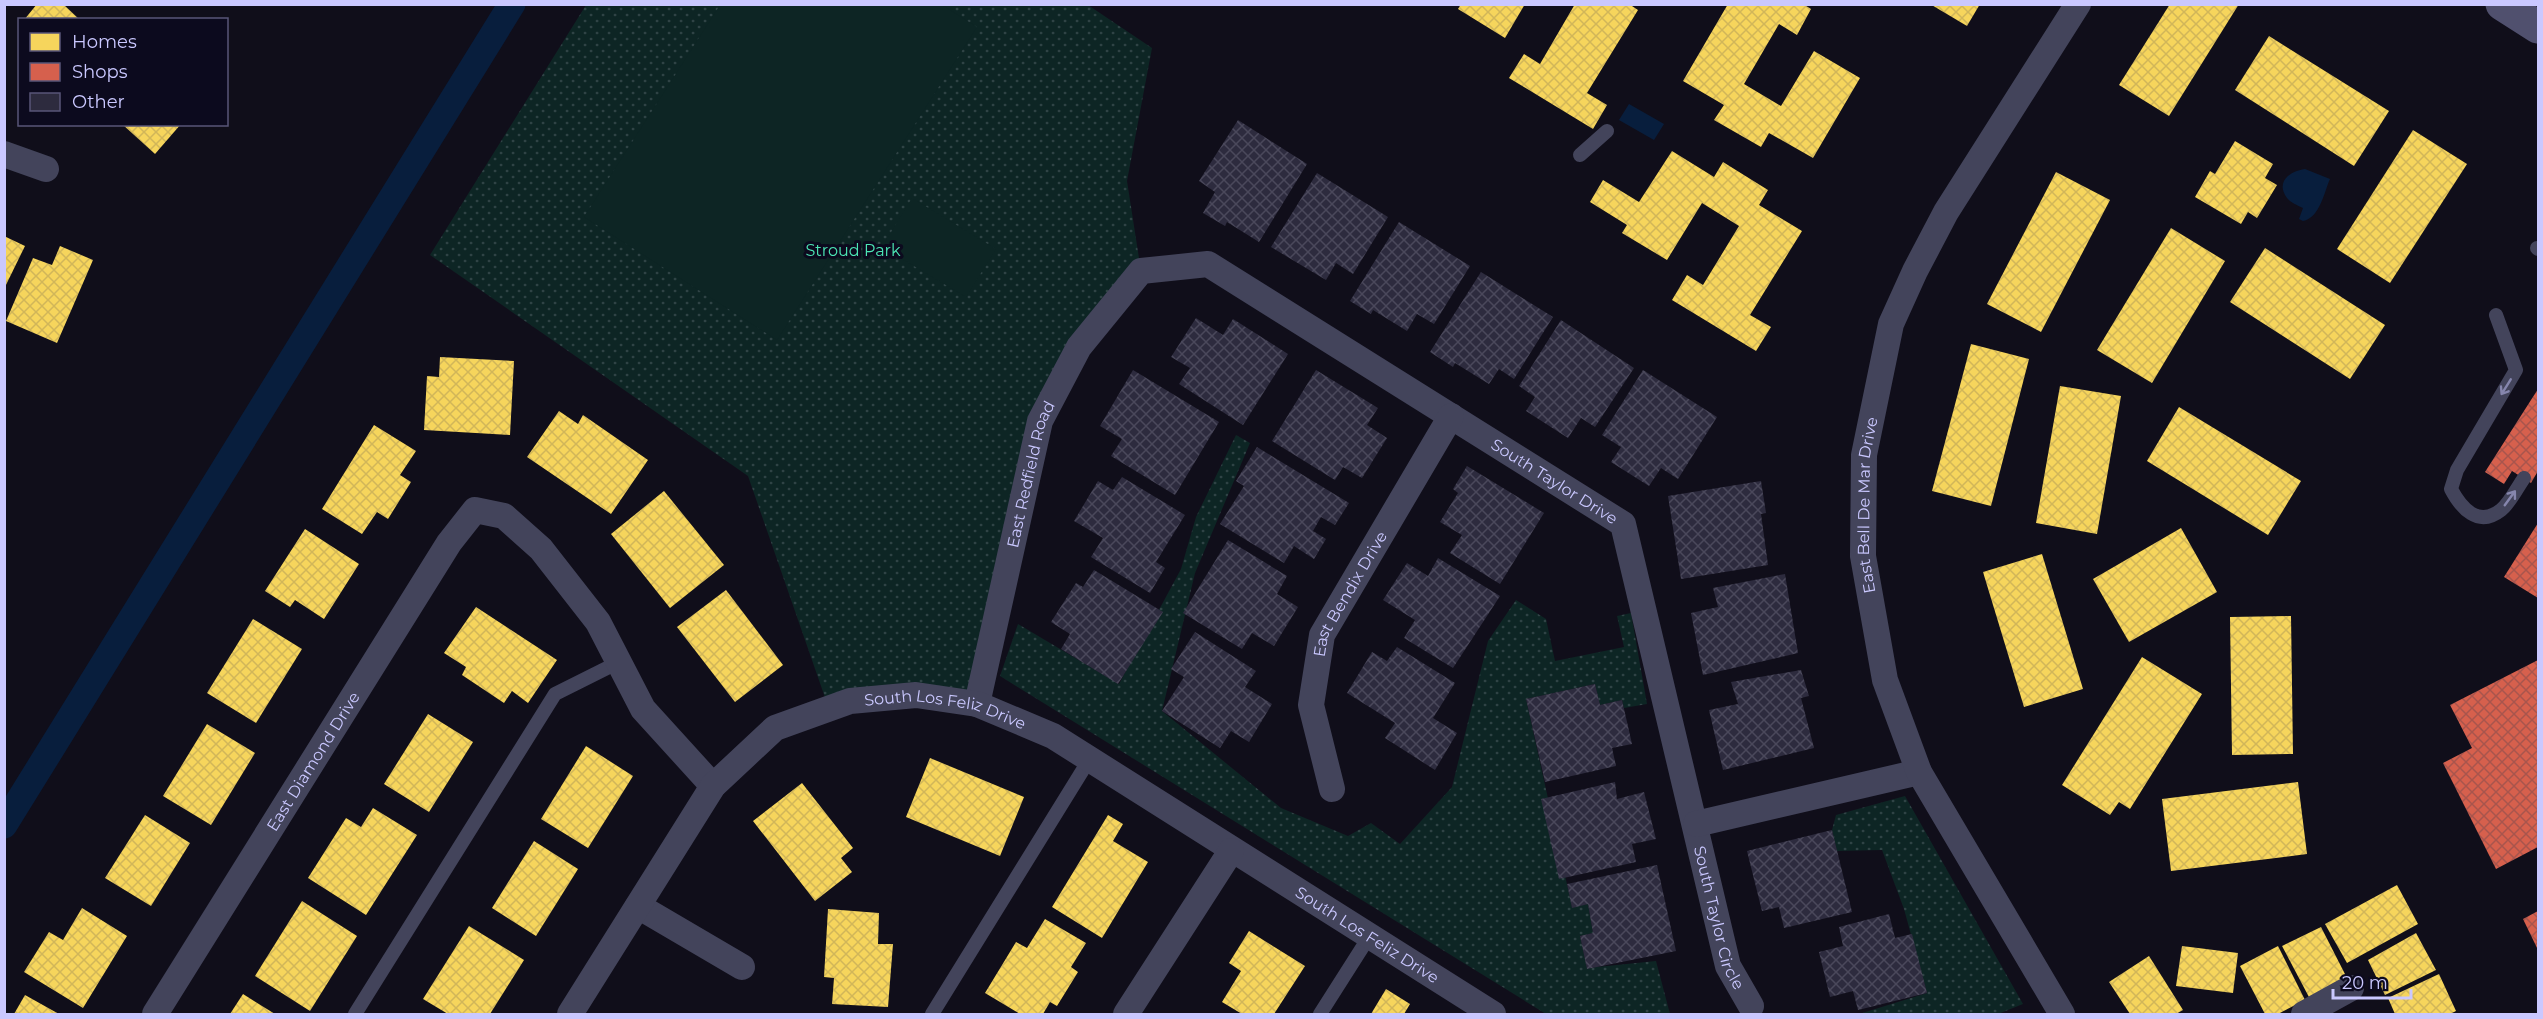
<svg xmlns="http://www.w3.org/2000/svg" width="2543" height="1019" font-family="Montserrat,sans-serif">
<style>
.park{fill:url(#park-dots)}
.pitch{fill:#0d2524}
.water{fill:#081e3d}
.homes{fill:url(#homes-cross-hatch)}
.shops{fill:url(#shops-cross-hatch)}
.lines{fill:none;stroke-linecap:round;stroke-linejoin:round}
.canal{stroke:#081e3d;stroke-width:27}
.building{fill:url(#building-cross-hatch)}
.lane{stroke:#43445b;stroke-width:14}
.street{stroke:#43445b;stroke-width:26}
.secondary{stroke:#50506e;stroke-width:33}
.oneway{stroke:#8686ad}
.labels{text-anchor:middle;stroke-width:6;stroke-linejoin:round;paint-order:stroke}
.park-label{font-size:16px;fill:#4ce7b5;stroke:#0c0a1e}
.street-label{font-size:16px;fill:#cac8ff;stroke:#0c0a1e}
</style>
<defs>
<pattern id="park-dots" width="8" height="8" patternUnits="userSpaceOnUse" patternTransform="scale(1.5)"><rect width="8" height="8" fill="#0d2524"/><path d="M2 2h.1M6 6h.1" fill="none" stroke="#2f4345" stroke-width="1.8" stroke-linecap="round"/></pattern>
<pattern id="homes-cross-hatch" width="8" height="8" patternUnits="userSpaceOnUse" patternTransform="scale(1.5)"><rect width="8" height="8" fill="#f6d55c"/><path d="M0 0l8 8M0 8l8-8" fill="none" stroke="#d1b659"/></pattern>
<pattern id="shops-cross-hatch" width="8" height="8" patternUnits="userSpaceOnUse" patternTransform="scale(1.5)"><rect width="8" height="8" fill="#d6604d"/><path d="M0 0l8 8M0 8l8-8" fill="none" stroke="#a8554d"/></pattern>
<pattern id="building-cross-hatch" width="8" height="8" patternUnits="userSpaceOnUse" patternTransform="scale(1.5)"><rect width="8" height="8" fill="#2d2b3e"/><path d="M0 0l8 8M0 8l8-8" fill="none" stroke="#4a485b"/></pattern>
</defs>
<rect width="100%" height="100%" fill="#100e1a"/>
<g class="park">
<polygon points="586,5 1088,5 1152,48 1127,181 1141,271 1040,421 977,704 829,709 748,476 430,255"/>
<polygon points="1236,435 1250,443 1195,573 1162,711 1281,808 1348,836 1371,823 1400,844 1452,787 1488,641 1516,600 1546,619 1555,661 1624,647 1617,616 1631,613 1647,704 1624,708 1622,700 1600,705 1595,684 1526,699 1572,907 1588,904 1593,933 1580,936 1587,968 1656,961 1670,1014 1546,1014 1000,676 1018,624 1119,684 1181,569 1196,517"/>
<polygon points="1905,796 2023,1004 1998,1014 1859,1014 1927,993 1904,909 1882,850 1837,851 1832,830 1836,815"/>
</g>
<g class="pitch">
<polygon points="720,5 942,5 977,27 777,340 584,217"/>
<polygon points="912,198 996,249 966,297 882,247"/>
</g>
<g class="water">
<polygon points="1629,104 1664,124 1654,140 1619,120"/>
<path d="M2305,169L2330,179C2324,192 2320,218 2303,221L2299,219L2303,208C2297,205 2291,203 2287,198C2275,182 2290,171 2305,169Z"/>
</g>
<g class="homes">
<polygon points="37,4 63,4 80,20 24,20"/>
<polygon points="1461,4 1525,4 1505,38 1458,9"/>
<polygon points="1575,4 1629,4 1638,10 1587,93 1607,105 1593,129 1509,78 1524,54 1540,64"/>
<polygon points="1728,4 1803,4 1811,9 1797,35 1779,24 1744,84 1781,106 1814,51 1860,78 1813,158 1769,133 1761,147 1714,120 1724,105 1683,81"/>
<polygon points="1930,4 1980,4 1967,26"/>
<polygon points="2170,4 2239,4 2169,116 2119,85"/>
<polygon points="2269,36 2389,111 2354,166 2235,90"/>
<polygon points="122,124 181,124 155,154"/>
<polygon points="2413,130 2467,164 2390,283 2337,249"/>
<polygon points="2235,141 2273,164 2265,178 2277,185 2257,218 2248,212 2241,224 2195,197 2210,171 2215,174"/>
<polygon points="1672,151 1714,177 1723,162 1768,190 1759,205 1802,231 1750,315 1771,327 1756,351 1672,300 1687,275 1703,285 1739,226 1702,203 1667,260 1622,233 1627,225 1590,202 1603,180 1639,202"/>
<polygon points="2056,172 2110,200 2041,332 1987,304"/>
<polygon points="2171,228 2225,261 2152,383 2097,350"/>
<polygon points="4,236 25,246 4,289"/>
<polygon points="60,246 93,260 57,343 6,321 33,258 52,265"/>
<polygon points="2265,248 2385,325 2350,379 2230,302"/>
<polygon points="1971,344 2029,359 1991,506 1932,491"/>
<polygon points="440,357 514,361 510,435 424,430 427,376 439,377"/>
<polygon points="2060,386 2121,396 2097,534 2036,523"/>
<polygon points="2179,407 2301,481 2268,535 2147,461"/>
<polygon points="559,411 578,424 583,415 648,460 611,514 527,457"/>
<polygon points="374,425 416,451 400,475 411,482 388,519 377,512 362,534 322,509"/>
<polygon points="664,491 724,565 670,608 611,534"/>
<polygon points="2181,528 2217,592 2129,642 2093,579"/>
<polygon points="305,529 359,564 324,619 295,600 290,607 265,591"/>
<polygon points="2042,554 2083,689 2024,707 1983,572"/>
<polygon points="726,590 783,665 735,702 677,627"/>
<polygon points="476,607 557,660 528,703 512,691 504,703 462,675 466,667 444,653"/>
<polygon points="2291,616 2293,754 2232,755 2230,617"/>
<polygon points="253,619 302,649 256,723 207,693"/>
<polygon points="2142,657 2202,694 2130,809 2119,802 2110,815 2062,785"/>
<polygon points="428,714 473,742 429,812 384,784"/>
<polygon points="207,724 255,753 211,825 163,796"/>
<polygon points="586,746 633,776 588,848 541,819"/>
<polygon points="930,758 1024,797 1000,856 906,817"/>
<polygon points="2298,782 2307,854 2171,871 2162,799"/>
<polygon points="802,783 853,848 841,858 852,872 815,901 753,821"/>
<polygon points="373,808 417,835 366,915 308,878 346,818 361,827"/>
<polygon points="145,815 190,843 151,906 105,878"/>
<polygon points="1108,815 1123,824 1113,841 1148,862 1102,938 1052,907"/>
<polygon points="534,841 578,869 536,936 492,908"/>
<polygon points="2397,885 2418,924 2347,963 2325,924"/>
<polygon points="302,901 357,936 310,1011 255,976"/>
<polygon points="82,908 127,936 83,1008 24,972 49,932 63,940"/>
<polygon points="828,909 879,913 878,944 893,944 888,1007 832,1004 834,978 824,977"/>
<polygon points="1045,919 1086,943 1071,967 1078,972 1057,1006 1050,1002 1043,1014 1020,1014 985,993 1016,942 1027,948"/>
<polygon points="469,926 524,960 490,1014 448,1014 423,999"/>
<polygon points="2321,927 2347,978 2310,999 2282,946"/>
<polygon points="1249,931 1305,966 1274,1014 1242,1014 1222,1002 1241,971 1229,963"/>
<polygon points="2416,933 2436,970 2385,995 2368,960"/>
<polygon points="2182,946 2238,953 2233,993 2176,986"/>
<polygon points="2278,946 2305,1000 2278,1014 2265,1014 2240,966"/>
<polygon points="2149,956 2183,1010 2176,1014 2130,1014 2109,982"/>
<polygon points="2439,974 2456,1011 2450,1014 2395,1014 2388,998"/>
<polygon points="1386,989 1410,1004 1404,1014 1371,1014"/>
<polygon points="243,994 275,1014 230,1014"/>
<polygon points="25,995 59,1014 14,1014"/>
</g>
<g class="shops">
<polygon points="2538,389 2538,471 2531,483 2512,471 2504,484 2485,472"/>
<polygon points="2538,523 2538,598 2504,577"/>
<polygon points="2538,660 2538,847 2496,869 2443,763 2472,748 2450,705"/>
<polygon points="2538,911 2538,950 2523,919"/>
</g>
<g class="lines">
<polyline class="canal" points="4,825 512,4"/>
</g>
<g class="building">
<polygon points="1238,120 1307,164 1259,242 1227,222 1225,226 1203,213 1215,192 1199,181"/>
<polygon points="1317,173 1388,217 1353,274 1336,263 1326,280 1271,247"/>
<polygon points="1399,222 1470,266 1434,324 1417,314 1407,331 1373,310 1371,314 1350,301"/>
<polygon points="1481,272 1553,317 1514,379 1499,369 1489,384 1455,363 1453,367 1430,352"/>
<polygon points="1196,318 1223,335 1233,319 1288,354 1243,425 1179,384 1190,368 1171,357"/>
<polygon points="1561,320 1634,368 1595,427 1581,418 1568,438 1526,411 1535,397 1519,386"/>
<polygon points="1133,370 1219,422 1175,495 1111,456 1122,439 1100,426"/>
<polygon points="1316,370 1378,408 1367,425 1387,438 1362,478 1343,467 1335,480 1272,441"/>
<polygon points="1643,370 1717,417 1678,479 1661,468 1649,486 1611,462 1621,447 1602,435"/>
<polygon points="1257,447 1349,503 1335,525 1321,517 1313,531 1326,539 1314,559 1294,546 1284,563 1220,524 1244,486 1236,481"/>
<polygon points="1467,466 1544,513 1500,584 1450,553 1462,535 1440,522 1458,493 1453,489"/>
<polygon points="1122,477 1185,515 1156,562 1165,568 1150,593 1091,557 1103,538 1074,521 1098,481 1113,490"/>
<polygon points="1761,481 1766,513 1761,514 1768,565 1681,579 1668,496"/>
<polygon points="1228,540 1287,576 1277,594 1298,607 1274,646 1252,633 1242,649 1183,613"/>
<polygon points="1438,558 1500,596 1453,668 1404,638 1415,620 1383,600 1407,563 1428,576"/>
<polygon points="1094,570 1163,612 1118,684 1061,649 1070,634 1051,622 1076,583 1083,587"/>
<polygon points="1785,574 1798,653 1703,675 1691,613 1718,607 1713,588"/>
<polygon points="1195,632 1256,671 1245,687 1272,704 1249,742 1231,731 1220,748 1162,711 1184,677 1171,669"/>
<polygon points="1397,647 1455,683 1433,718 1457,733 1435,770 1385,738 1395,723 1347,693 1372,652 1387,661"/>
<polygon points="1801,670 1809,696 1801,698 1814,748 1723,770 1709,710 1738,704 1731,682"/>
<polygon points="1595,684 1600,705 1622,700 1632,744 1612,748 1616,766 1545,782 1526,699"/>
<polygon points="1615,782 1617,799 1644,792 1656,839 1632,844 1636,862 1559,879 1541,799"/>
<polygon points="1832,830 1852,912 1784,928 1779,907 1762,911 1747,851"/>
<polygon points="1657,865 1676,951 1587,969 1580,936 1593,933 1588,904 1572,908 1567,884"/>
<polygon points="1889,914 1895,938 1912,934 1927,993 1858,1010 1853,991 1830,997 1819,952 1843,946 1839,927"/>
</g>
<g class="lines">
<g class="lane">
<polyline points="1580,155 1607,131"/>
<polyline points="2537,248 2538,249"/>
<path d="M2496,315L2516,370L2457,470L2451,489C2461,508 2478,528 2501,510C2510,503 2517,488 2524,478"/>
<polyline points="355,1014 555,694 619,662"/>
<polyline points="932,1014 1089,760"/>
<polyline points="1320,1014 1369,937"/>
</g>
<g class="street">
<polyline points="4,154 46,169"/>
<path id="s1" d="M977,704L1040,421L1079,347L1141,271L1208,264L1623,524L1728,966L1751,1006"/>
<path id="s2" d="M1332,789L1311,705L1322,635L1451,416"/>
<polyline points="1696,824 1919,772"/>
<polyline points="638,906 742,967"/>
<path id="s3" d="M155,1014L449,543L475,510L504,516L541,549L598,622L643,709L713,786"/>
<path id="s4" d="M570,1014L713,786L775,728L850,701L916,695L977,704L1053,736L1493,1014"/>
<polyline points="1126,1014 1231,851"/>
<path id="s5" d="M2062,1014L1919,772L1885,680L1863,556L1864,455L1891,324L1915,271L1946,212L2078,4"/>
<polyline points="2304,1014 2351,988"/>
</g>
<polyline class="secondary" points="2502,4 2538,27"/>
</g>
<defs><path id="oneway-shaft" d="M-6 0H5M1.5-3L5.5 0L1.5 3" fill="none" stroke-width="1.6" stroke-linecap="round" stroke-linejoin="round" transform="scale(1.5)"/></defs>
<g class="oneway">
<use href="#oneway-shaft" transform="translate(2506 387) rotate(122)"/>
<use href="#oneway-shaft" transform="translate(2510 498) rotate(-54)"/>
</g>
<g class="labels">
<g class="park-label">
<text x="853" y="256">Stroud Park</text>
</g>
<g class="street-label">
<text dy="6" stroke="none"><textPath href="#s1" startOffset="236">East Redfield Road</textPath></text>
<text dy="6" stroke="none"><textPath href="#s1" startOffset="948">South Taylor Drive</textPath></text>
<text dy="6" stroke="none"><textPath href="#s5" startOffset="556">East Bell De Mar Drive</textPath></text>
<text dy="6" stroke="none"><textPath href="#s2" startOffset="206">East Bendix Drive</textPath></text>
<text dy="6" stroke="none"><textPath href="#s4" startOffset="531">South Los Feliz Drive</textPath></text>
<text dy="6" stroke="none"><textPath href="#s3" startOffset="298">East Diamond Drive</textPath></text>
<text dy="6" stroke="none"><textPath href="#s1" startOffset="1434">South Taylor Circle</textPath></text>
<text dy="6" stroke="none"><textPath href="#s4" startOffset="1016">South Los Feliz Drive</textPath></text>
</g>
</g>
<rect width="2543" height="1019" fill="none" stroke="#cac8ff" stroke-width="12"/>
<rect x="18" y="18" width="210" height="108" fill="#0c0a1e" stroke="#585678" stroke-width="1.5"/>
<rect x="30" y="33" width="30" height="18" fill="#f6d55c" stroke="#585678" stroke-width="1.5"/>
<text x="72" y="48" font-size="18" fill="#cac8ff">Homes</text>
<rect x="30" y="63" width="30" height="18" fill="#d6604d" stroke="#585678" stroke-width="1.5"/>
<text x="72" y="78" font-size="18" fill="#cac8ff">Shops</text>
<rect x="30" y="93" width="30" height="18" fill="#2d2b3e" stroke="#585678" stroke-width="1.5"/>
<text x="72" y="108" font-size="18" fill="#cac8ff">Other</text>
<path d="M2333 989v9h78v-9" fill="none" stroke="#cac8ff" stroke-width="3"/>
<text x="2342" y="989" font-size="18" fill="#cac8ff" stroke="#0c0a1e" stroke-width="4.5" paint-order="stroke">20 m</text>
</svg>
